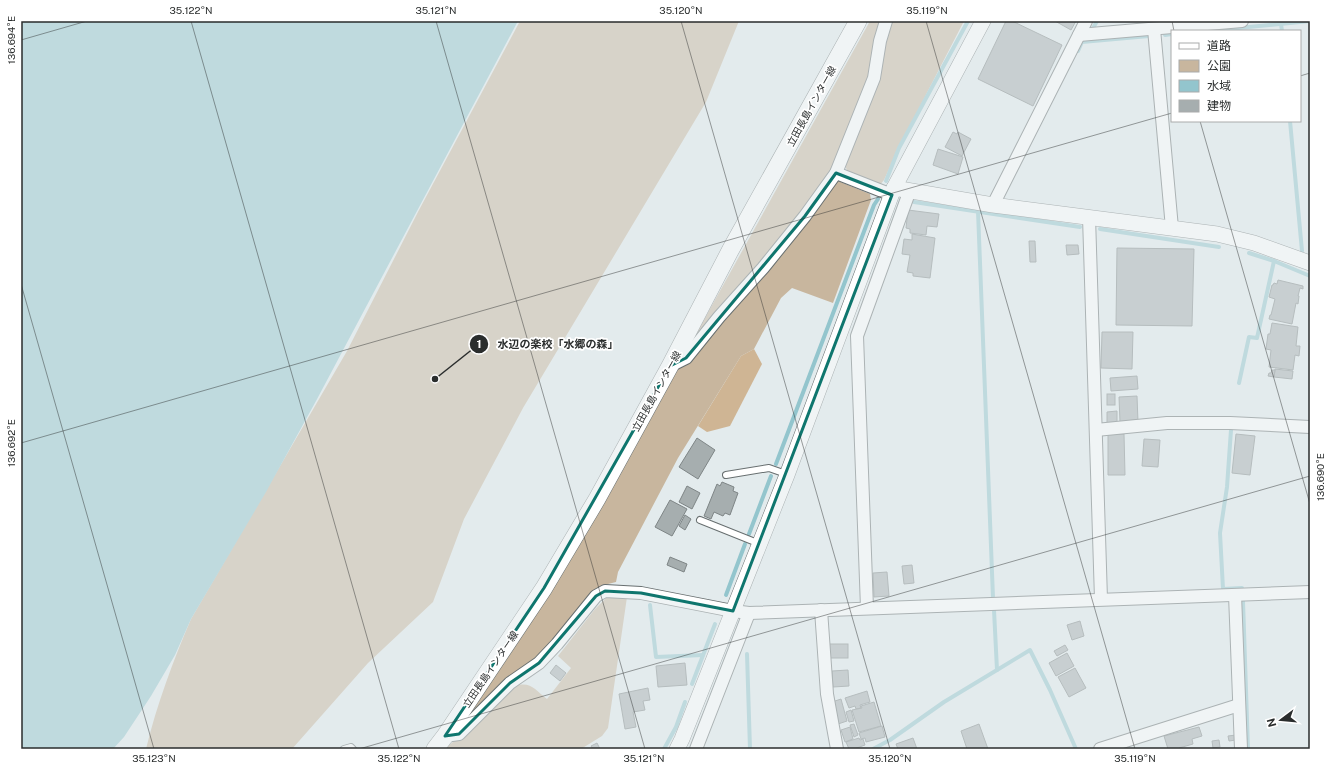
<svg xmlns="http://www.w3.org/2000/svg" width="1331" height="770" font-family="'Public Sans','Noto Sans JP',sans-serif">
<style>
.green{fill:#c8b69e}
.forest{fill:#cfb594}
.water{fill:#93c5cd}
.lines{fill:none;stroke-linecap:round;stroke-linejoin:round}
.stream{stroke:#93c5cd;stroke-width:4}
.building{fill:#a6aeaf;stroke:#7e8586}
.service-casing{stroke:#686f70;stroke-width:8}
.minor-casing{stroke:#686f70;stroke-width:14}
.tertiary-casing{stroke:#686f70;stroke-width:16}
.secondary-casing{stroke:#686f70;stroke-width:18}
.service{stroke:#fff;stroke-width:6}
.minor{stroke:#fff;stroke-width:12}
.tertiary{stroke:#fff;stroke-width:15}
.secondary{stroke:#fff;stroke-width:17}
.marked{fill:none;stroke:#0f766e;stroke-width:3;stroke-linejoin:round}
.ticks{fill:none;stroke:#2a2d2d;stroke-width:1;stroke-opacity:0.45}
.labels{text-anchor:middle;stroke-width:3.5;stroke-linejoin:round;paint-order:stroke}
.street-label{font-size:10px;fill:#2a2d2d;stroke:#fff}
.leader{fill:none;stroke:#2a2d2d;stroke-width:1.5}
.callout-dot{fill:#2a2d2d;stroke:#fff;stroke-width:1.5}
.mark-label{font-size:12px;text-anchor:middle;font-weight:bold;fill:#fff}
.callout-label{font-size:11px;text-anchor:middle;font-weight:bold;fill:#2a2d2d;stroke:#fff;stroke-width:3.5;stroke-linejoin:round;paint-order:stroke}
.neatline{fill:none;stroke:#2a2d2d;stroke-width:1.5}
.ticks-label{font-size:10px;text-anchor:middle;fill:#2a2d2d}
</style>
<rect width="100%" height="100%" fill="#e3ebed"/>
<g class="green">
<path d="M520,21H739L706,102L523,408L464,519L433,602L368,663L292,749H146C157,704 173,661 191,619L347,351L419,210Z"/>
<polygon points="870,21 881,21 871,75 831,173 801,215 686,352"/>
<polygon points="889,21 964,21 899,147 884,180 879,186 848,172 844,164"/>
<polygon points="838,181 870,194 871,200 833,303 792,288 781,298 754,349 741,356 678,458 618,572 616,582 604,585 551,646 458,729 676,371 690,360 747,289 770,269 810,217 831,185"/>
<path d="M616,595L627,597L608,728L602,736L581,749H444L466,732L515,686C531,681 535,690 547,699L571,668L558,656L595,609L607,597Z"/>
</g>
<polygon class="forest" points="754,349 762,364 730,426 707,432 698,426 741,356"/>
<polygon class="water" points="21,21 518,21 316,401 266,492 191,619 175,655 151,696 124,737 113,749 21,749"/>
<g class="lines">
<g class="stream">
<polyline points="1281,24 1282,31"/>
<polyline points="1092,30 1097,21"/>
<polyline points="1207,31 1310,21"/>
<polyline points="1165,35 1172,34"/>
<polyline points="1078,51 1082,42 1149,36"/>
<polyline points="1290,121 1302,251"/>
<polyline points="886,181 899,148 968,21"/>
<polyline points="914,202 1080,227"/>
<polyline points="978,211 993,598"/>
<polyline points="1100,229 1219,247"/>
<polyline points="1249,253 1274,261 1310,276"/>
<polyline points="1239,383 1249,337 1257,338 1274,261"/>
<polyline points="1231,430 1227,487 1220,533 1223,589 1242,588"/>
<polyline points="776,464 874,205 878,199"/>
<polyline points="749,534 771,476"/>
<polyline points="726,595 745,544"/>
<polyline points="1243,601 1248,749"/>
<polyline points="650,605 656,657 703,655"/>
<polyline points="747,654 750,749"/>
<polyline points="997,670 1030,650 1050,690 1076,749"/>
<polyline points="692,684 715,624"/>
<polyline points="664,749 676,727 685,702"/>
<polyline points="873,749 890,740 944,702 997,670 994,610"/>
</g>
</g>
<g class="building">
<polygon points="1006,21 1012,21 1062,45 1033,106 978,79"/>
<polygon points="1055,21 1076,21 1071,30"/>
<polygon points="953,132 957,134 958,132 971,139 962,156 945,147"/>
<polygon points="938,149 963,157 958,174 933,165"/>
<polygon points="908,210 939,214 937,227 927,226 926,235 910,233 910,229 906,228"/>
<polygon points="912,234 935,238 930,278 913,276 913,273 907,272 910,255 902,254 904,239 912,240"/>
<polygon points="1029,241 1035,241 1036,262 1030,262"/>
<polygon points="1066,245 1078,245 1079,254 1067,255"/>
<polygon points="1117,248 1194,249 1192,326 1116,325"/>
<polygon points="1278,280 1303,286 1303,289 1300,288 1298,296 1299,296 1298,304 1296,303 1292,324 1269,319 1270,315 1271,315 1275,299 1269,297 1272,285 1273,285 1274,283 1277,284"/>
<polygon points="1272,323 1298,327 1296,346 1300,346 1299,356 1295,355 1293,370 1269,367 1271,350 1266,349 1268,334 1270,334"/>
<polygon points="1102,332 1133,332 1132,369 1101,368"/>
<polygon points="1275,369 1293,371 1292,379 1274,377"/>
<polygon points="1272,370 1275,370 1274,377 1268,376 1269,373 1271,373"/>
<polygon points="1137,376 1138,389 1111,391 1110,378"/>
<rect x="1107" y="394" width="8" height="11"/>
<polygon points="1137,396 1138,422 1120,422 1119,397"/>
<polygon points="1117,411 1117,423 1107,424 1107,412"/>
<polygon points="1108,434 1124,434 1125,475 1108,475"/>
<polygon points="1236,434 1255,436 1250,475 1232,473"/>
<polygon points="697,438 715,450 698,479 679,467"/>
<polygon points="1144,439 1160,440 1158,467 1142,466"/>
<polygon points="722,482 734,487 733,491 738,493 730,515 725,513 723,516 714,512 711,519 704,516 717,484 720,486"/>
<polygon points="687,486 700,493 692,509 679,502"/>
<polygon points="670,500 687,509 672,536 655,527"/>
<polygon points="685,515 691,519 685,530 679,526"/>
<polygon points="670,557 687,564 684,572 667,565"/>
<polygon points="912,565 914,583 904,584 902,566"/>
<polygon points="887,572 889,596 874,597 873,573"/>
<polygon points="1080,621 1084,636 1072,640 1067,625"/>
<rect x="829" y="644" width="19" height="14"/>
<polygon points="1065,645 1068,650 1057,656 1054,651"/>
<polygon points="1067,653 1074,666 1056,676 1049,663"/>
<polygon points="685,663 687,685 658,687 656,666"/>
<polygon points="556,665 566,673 560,681 550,673"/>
<polygon points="1075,668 1086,688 1069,697 1058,677"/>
<polygon points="848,670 849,686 833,687 832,671"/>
<polygon points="648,688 650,700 643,701 645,710 633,712 636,727 625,729 619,694"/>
<polygon points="867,691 870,702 860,705 861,708 856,709 855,706 849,708 845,698"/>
<polygon points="841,699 847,721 838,724 832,702"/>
<polygon points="874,702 881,726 859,732 852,710 862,708 861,706"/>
<polygon points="851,710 854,721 849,722 846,712"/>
<polygon points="854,724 858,735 854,737 850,725"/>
<polygon points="979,724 988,749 967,749 961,731"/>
<polygon points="882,726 885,737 866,742 865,738 861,739 859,733"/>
<polygon points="850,727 853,739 845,742 841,730"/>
<polygon points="1199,727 1202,736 1192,739 1193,744 1179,748 1180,749 1168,749 1164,736"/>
<polygon points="1236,735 1236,740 1229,741 1228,736"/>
<polygon points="859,738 860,740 863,739 865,745 854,749 849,749 846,742"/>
<polygon points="913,738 917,749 898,749 896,744"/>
<polygon points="1219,740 1220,747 1213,748 1212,741"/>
<polygon points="597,743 600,749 593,749 591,746"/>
</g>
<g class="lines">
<g class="service-casing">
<g id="service">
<polyline points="726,475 769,468 786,474"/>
<polyline points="700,520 760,544"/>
<polyline points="344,749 351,747 353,749"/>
</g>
</g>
<g class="minor-casing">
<g id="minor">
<polyline points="1154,29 1172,228"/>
<polyline points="1079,35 1242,21"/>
<polyline points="836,173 892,195"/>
<polyline points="993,205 1086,21"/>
<polyline points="1089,217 1101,599"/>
<polyline points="670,366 686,358 719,317 763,268 805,216 836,173 874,78 880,41 886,21"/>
<polyline points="1096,430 1167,423 1230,423 1310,427"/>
<polyline points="1235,595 1241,749"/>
<polyline points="867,608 857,336 910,190"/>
<polyline points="821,610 827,694 837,749"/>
<polyline points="445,736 459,734 510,683 539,663 557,644 596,596 605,591 641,593 733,611 749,613 1310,592"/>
<polyline points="696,749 749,613"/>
<polyline points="1100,749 1239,705"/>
</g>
</g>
<g class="tertiary-casing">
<g id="tertiary">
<polyline points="894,188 993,205 1217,234 1254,243 1310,263"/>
<polyline points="677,749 682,739 787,475 894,188 983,21"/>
</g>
</g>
<g class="secondary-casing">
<polyline id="secondary" points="435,749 445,736 544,588 597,499 670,366 731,249 858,21"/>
</g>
<use href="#service" class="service"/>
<use href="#minor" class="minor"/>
<use href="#tertiary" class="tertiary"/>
<use href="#secondary" class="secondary"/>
</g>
<path d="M0 0H1331V770H0ZM836,173L892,195L733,611L641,593L605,591L596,596L539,663L510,683L459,734L445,736L544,588L670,366L686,358L805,216Z" fill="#e3ebed" fill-opacity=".55" fill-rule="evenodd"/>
<path class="marked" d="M836,173L892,195L733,611L641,593L605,591L596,596L539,663L510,683L459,734L445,736L544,588L670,366L686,358L805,216Z"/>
<path class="ticks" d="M191,21L399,749M436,21L645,749M681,21L890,749M926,21L1135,749M1172,21L1174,31M21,40L87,21M1300,76L1310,73M1200,121L1310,504M21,284L154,749M21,443L1172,113M359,749L1310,476"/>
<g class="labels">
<g class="street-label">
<text transform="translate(811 106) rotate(-61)" y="4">立田長島インター線</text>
<text transform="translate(656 391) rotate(-61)" y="4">立田長島インター線</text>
<text transform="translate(490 669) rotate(-56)" y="4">立田長島インター線</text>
</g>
</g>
<path class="leader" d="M435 379L479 344"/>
<g class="callout-dot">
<circle cx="435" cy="379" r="4"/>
<circle cx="479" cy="344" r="10"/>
</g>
<g class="mark-label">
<text x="479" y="348">1</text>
</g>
<g class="callout-label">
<text x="558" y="348">水辺の楽校「水郷の森」</text>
</g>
<rect width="1331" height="770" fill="none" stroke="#ffffff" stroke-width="44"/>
<rect x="1171" y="30" width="130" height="92" fill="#ffffff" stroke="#aaabab"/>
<rect x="1179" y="43" width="20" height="6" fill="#ffffff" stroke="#aaabab"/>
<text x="1207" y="50" font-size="12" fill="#2a2d2d">道路</text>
<rect x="1179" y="60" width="20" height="12" fill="#c8b69e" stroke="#aaabab"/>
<text x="1207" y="70" font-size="12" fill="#2a2d2d">公園</text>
<rect x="1179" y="80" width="20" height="12" fill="#93c5cd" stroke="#aaabab"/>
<text x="1207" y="90" font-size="12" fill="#2a2d2d">水域</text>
<rect x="1179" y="100" width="20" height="12" fill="#a6aeaf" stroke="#aaabab"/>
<text x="1207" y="110" font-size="12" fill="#2a2d2d">建物</text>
<g transform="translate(1281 720) rotate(254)" stroke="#ffffff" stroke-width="3" paint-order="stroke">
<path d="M0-3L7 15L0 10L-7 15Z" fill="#2a2d2d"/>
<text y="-6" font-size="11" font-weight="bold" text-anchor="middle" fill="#2a2d2d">N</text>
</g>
<rect x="22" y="22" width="1287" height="726" class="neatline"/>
<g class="ticks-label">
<text x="191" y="14">35.122°N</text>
<text x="436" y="14">35.121°N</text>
<text x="681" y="14">35.120°N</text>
<text x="927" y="14">35.119°N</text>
<text transform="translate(11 40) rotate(-90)" y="4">136.694°E</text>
<text transform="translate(11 443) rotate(-90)" y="4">136.692°E</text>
<text transform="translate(1320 477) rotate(-90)" y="4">136.690°E</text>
<text x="154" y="762">35.123°N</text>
<text x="399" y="762">35.122°N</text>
<text x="644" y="762">35.121°N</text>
<text x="890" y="762">35.120°N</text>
<text x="1135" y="762">35.119°N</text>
</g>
</svg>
